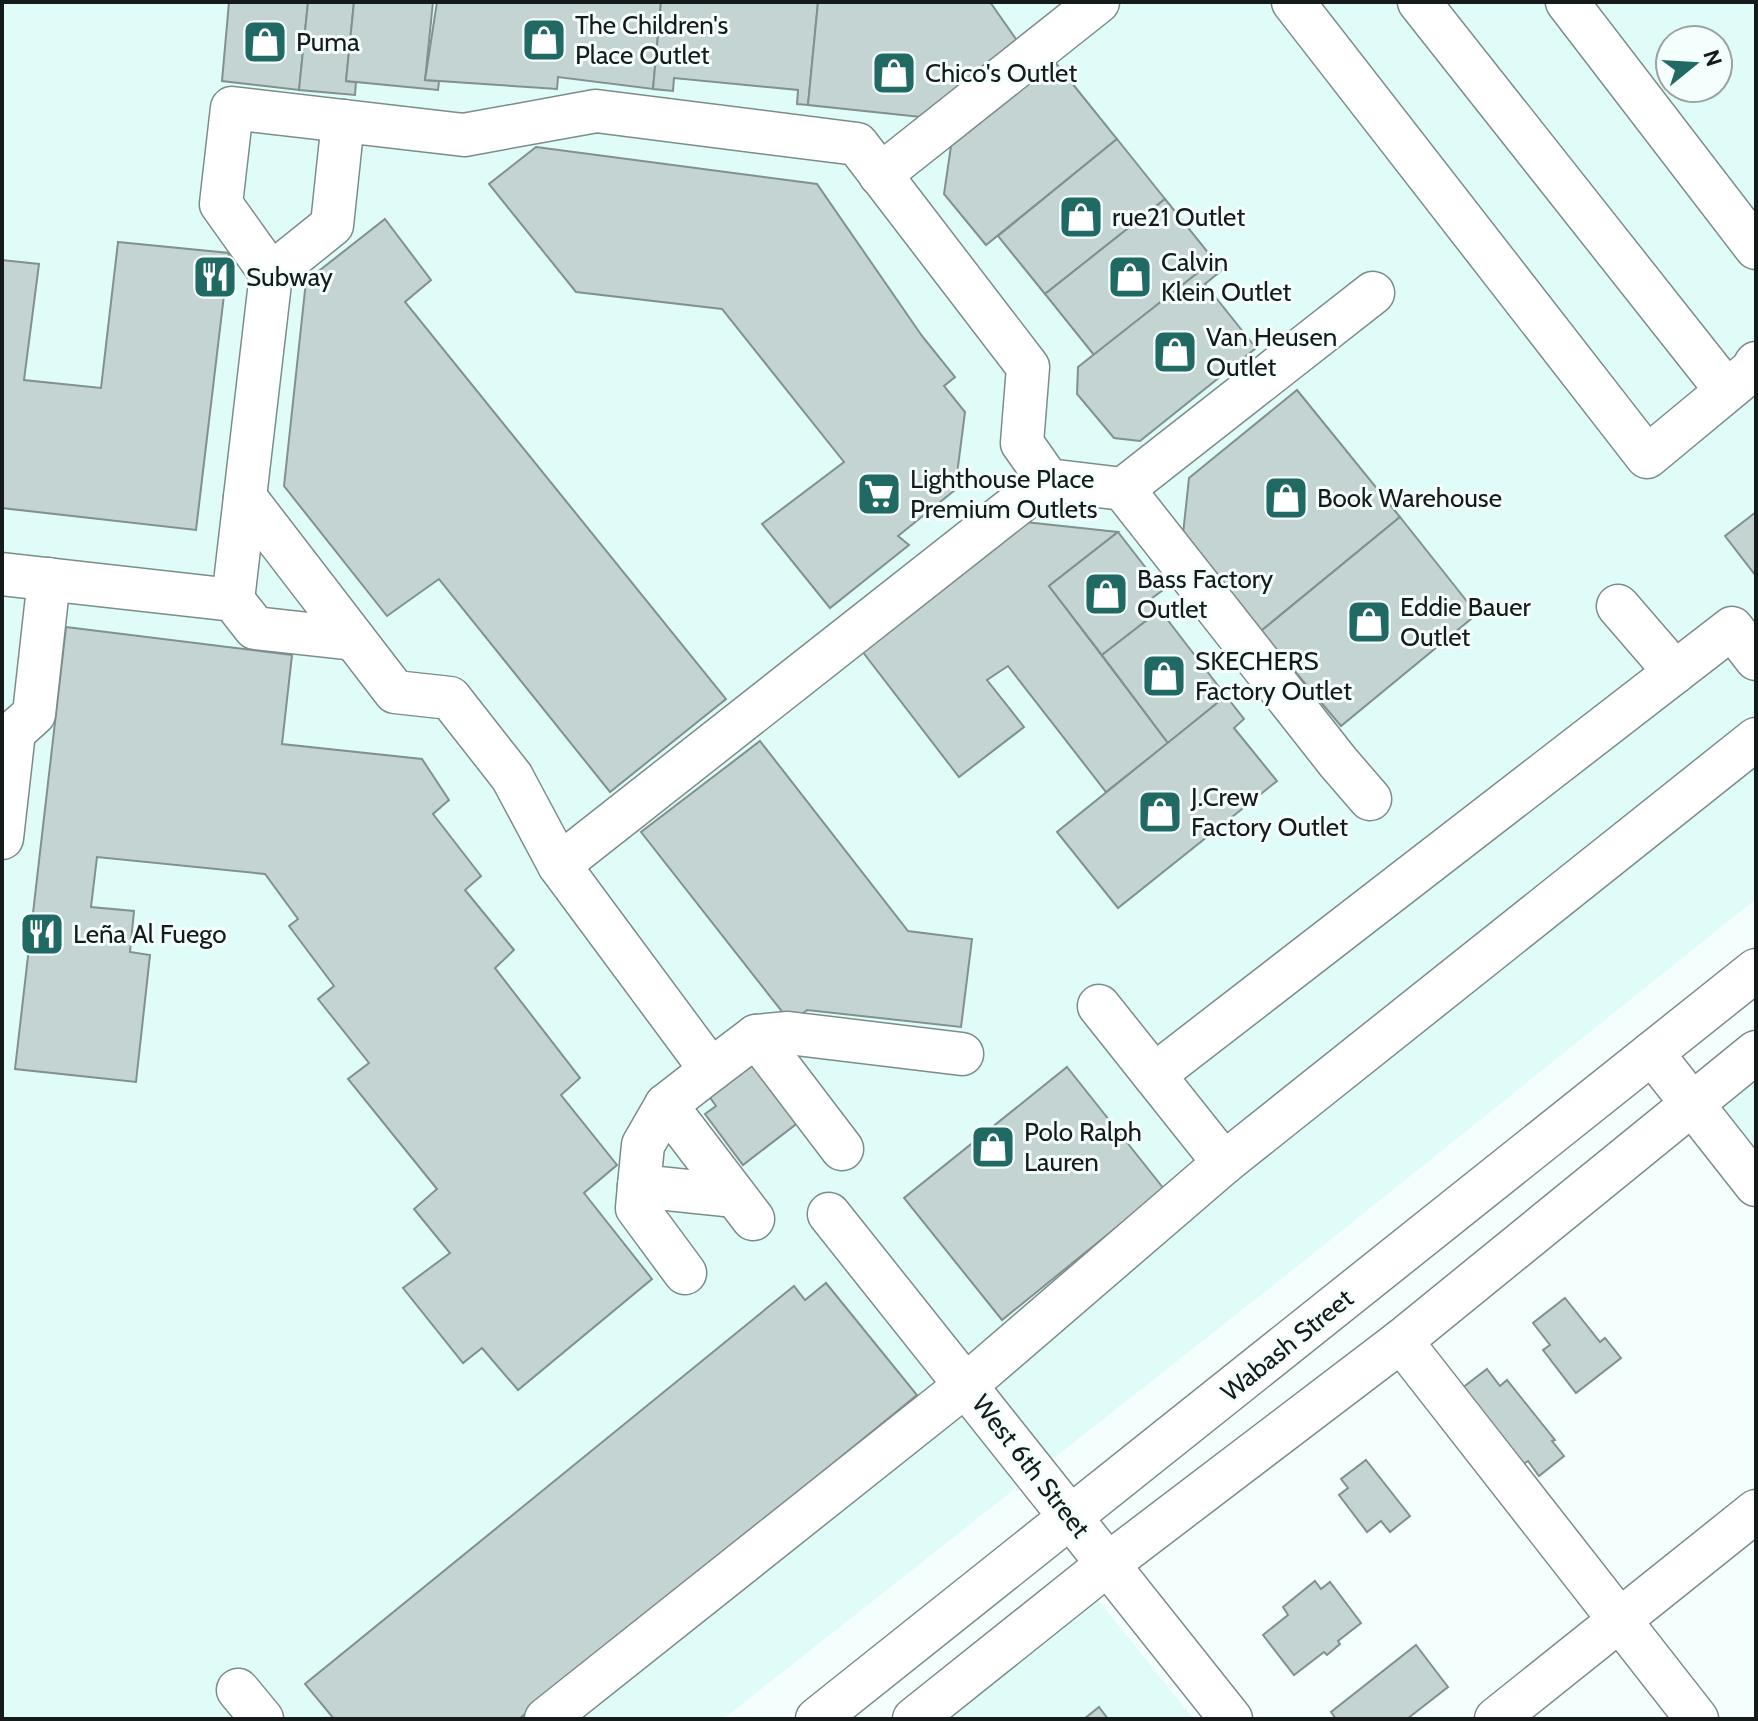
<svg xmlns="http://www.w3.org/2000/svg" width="1758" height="1721" font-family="Cabin,sans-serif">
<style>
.built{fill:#e0fcf8;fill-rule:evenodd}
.building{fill:#c3d4d2;stroke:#81918f;stroke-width:2}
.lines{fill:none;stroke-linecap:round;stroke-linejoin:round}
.minor-casing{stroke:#7c8c8a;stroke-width:45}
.minor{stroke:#fff;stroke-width:42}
.labels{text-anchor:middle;stroke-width:6;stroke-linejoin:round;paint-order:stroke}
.poi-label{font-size:26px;fill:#151b1a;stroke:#f4fefd;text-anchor:start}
.street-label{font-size:26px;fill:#151b1a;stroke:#f4fefd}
</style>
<rect width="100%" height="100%" fill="#f4fefd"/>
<g class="built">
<path d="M2,2H1756V899L1299,1265L723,1719H2ZM1670,40H1718V88H1670Z"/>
<polygon points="1756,1082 1756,1158 1718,1113"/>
<polygon points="1094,1595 1194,1719 946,1719"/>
</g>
<g class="building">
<polygon points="229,2 308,2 299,90 222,81"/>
<polygon points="308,2 354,2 346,81 356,82 355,95 299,90"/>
<polygon points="354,2 433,2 425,80 439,81 438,90 346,81"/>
<polygon points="437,2 661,2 653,89 558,77 557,89 425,80"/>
<polygon points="661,2 818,2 808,105 797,104 798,90 674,78 673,91 653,89"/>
<polygon points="818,2 990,2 1018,42 921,117 808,105"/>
<polygon points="1055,62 1117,139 986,245 944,194 951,146"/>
<polygon points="1117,139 1165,199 1045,294 998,236"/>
<polygon points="536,147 817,184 922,336 955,377 944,386 965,412 955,490 898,536 909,545 830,608 762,524 844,462 722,309 576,292 489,184"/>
<polygon points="1165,199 1214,260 1094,355 1045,294"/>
<polygon points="385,219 431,280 405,302 726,699 610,792 439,579 387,616 284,486 306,281"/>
<polygon points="118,242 229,253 196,530 2,508 2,260 39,264 24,380 101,388"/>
<polygon points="1214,260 1222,270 1205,284 1256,348 1140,441 1114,438 1077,394 1078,367"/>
<polygon points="1297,390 1400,517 1261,631 1183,534 1189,478"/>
<polygon points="1756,512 1756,576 1725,536"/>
<polygon points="1400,517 1477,614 1341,726 1261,631"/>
<polygon points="1025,522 1118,532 1049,586 1168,743 1106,792 1008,666 987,680 1024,727 959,777 862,651"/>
<polygon points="1118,532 1163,590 1151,599 1160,610 1102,655 1049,586"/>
<polygon points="1160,610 1226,696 1168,743 1102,655"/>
<polygon points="66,627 292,655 282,744 422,759 449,800 433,814 481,876 465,890 514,950 495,968 580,1078 561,1095 617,1165 584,1193 652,1279 518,1390 482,1348 463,1363 403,1288 450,1253 414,1209 437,1189 348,1079 369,1063 318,999 334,986 289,926 298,919 265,874 97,857 91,907 134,911 130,952 150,955 136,1082 15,1069"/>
<polygon points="1226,696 1244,719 1234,728 1277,781 1118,908 1057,832"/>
<polygon points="760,741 908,931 972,939 961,1027 807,1010 791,1023 641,832"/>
<polygon points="759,1051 808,1115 743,1165 705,1114 716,1106 706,1092"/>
<polygon points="1067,1067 1164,1189 1002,1320 904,1198"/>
<polygon points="826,1283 917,1395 519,1719 334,1719 305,1684 794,1286 805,1300"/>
<polygon points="1565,1298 1600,1342 1605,1338 1621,1358 1576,1393 1543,1350 1550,1345 1533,1323"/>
<polygon points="1487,1369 1500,1386 1507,1380 1555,1440 1552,1441 1564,1456 1539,1476 1528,1461 1522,1465 1453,1395"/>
<polygon points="1366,1460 1410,1516 1390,1532 1381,1521 1367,1532 1339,1495 1348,1488 1341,1479"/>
<polygon points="1315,1581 1321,1589 1330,1582 1361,1623 1338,1641 1340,1644 1327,1655 1324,1652 1294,1675 1263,1635 1288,1615 1283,1607"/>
<polygon points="1416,1645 1448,1687 1407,1719 1336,1719 1331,1712"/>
<polygon points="1099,1707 1108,1719 1084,1719"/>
</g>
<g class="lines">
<g class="minor-casing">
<g id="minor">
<polyline points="1293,2 1647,457 1752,370 1756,363"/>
<polyline points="1419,2 1726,390"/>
<polyline points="1567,2 1756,248"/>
<polyline points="880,175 1098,2"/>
<polyline points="271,274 221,204 232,108 464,135 596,111 857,144 1028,367 1022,443 1048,480 1123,489 1338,762 1370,799"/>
<polyline points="1123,489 1373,293"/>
<polyline points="245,497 395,692 450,698 512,777 559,865 711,1070 666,1105 643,1145 639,1186 735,1196"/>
<polyline points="2,574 233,600 255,628 354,639"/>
<polyline points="233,600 271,274 332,225 343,121"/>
<polyline points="1618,606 1675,672"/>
<polyline points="2,838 14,732 34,714 49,579"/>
<path d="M559,865C722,737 884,608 1048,480"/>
<polyline points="756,1036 842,1149"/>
<polyline points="1652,1053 1756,1185"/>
<polyline points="711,1070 756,1036 788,1033 962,1054"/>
<polyline points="1154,1075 1732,628 1756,659"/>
<polyline points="666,1105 753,1219"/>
<polyline points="1224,1163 1756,739"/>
<polyline points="639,1186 637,1208 685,1273"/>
<polyline points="829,1214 1231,1719"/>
<polyline points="1401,1341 1697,1719"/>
<polyline points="238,1690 262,1719"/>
<polyline points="546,1719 966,1385 1224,1163 1099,1006"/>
<polyline points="817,1719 1756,970"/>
<polyline points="914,1719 1108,1564 1401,1341 1756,1052"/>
<polyline points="1496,1719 1756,1511"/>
</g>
</g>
<use href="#minor" class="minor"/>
</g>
<defs>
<g id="shop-square" transform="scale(2.3)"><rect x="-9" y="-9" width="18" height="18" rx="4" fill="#206a63" stroke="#f4fefd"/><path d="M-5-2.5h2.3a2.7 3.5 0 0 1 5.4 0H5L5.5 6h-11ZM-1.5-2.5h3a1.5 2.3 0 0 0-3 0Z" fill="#fff"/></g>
<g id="restaurant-square" transform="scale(2.3)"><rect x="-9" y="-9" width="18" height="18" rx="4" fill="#206a63" stroke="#f4fefd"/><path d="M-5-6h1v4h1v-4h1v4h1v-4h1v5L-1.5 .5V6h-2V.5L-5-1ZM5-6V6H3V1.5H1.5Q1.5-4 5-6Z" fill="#fff"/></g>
<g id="supermarket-square" transform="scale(2.3)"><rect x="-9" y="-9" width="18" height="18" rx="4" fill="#206a63" stroke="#f4fefd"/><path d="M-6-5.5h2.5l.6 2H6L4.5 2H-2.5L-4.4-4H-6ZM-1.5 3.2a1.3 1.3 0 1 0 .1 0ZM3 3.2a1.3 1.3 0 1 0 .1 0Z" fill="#fff"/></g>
</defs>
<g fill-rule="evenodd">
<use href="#shop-square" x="544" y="40"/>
<use href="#shop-square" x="265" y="42"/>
<use href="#shop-square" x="894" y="73"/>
<use href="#shop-square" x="1081" y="217"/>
<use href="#restaurant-square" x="215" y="277"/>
<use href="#shop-square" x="1130" y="277"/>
<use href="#shop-square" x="1175" y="352"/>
<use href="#supermarket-square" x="879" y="494"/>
<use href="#shop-square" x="1286" y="498"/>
<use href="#shop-square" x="1106" y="594"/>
<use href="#shop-square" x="1369" y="622"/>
<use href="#shop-square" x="1164" y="676"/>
<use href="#shop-square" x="1160" y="812"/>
<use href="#restaurant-square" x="42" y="934"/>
<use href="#shop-square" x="993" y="1147"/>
</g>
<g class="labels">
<g class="poi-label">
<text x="575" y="34">The Children's<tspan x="575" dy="30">Place Outlet</tspan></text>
<text x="296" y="51">Puma</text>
<text x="925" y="82">Chico's Outlet</text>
<text x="1112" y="226">rue21 Outlet</text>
<text x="1161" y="271">Calvin<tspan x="1161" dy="30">Klein Outlet</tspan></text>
<text x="246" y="286">Subway</text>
<text x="1206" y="346">Van Heusen<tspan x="1206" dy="30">Outlet</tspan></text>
<text x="910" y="488">Lighthouse Place<tspan x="910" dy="30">Premium Outlets</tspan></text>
<text x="1317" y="507">Book Warehouse</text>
<text x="1137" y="588">Bass Factory<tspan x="1137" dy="30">Outlet</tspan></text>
<text x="1400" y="616">Eddie Bauer<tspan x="1400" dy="30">Outlet</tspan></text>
<text x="1195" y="670">SKECHERS<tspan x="1195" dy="30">Factory Outlet</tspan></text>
<text x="1191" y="806">J.Crew<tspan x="1191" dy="30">Factory Outlet</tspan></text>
<text x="73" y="943">Leña Al Fuego</text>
<text x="1024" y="1141">Polo Ralph<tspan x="1024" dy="30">Lauren</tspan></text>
</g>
<g class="street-label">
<text transform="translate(1287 1345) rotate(-39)" y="9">Wabash Street</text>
<text transform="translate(1031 1466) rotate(52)" y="9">West 6th Street</text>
</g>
</g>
<rect width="1758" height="1721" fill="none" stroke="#151b1a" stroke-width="8"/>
<g transform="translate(1694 64) rotate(72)"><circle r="38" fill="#f4fefd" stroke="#9ba3a2" stroke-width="2"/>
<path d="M0-6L14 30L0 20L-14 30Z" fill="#206a63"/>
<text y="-12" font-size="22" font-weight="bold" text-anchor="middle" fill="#151b1a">N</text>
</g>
</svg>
